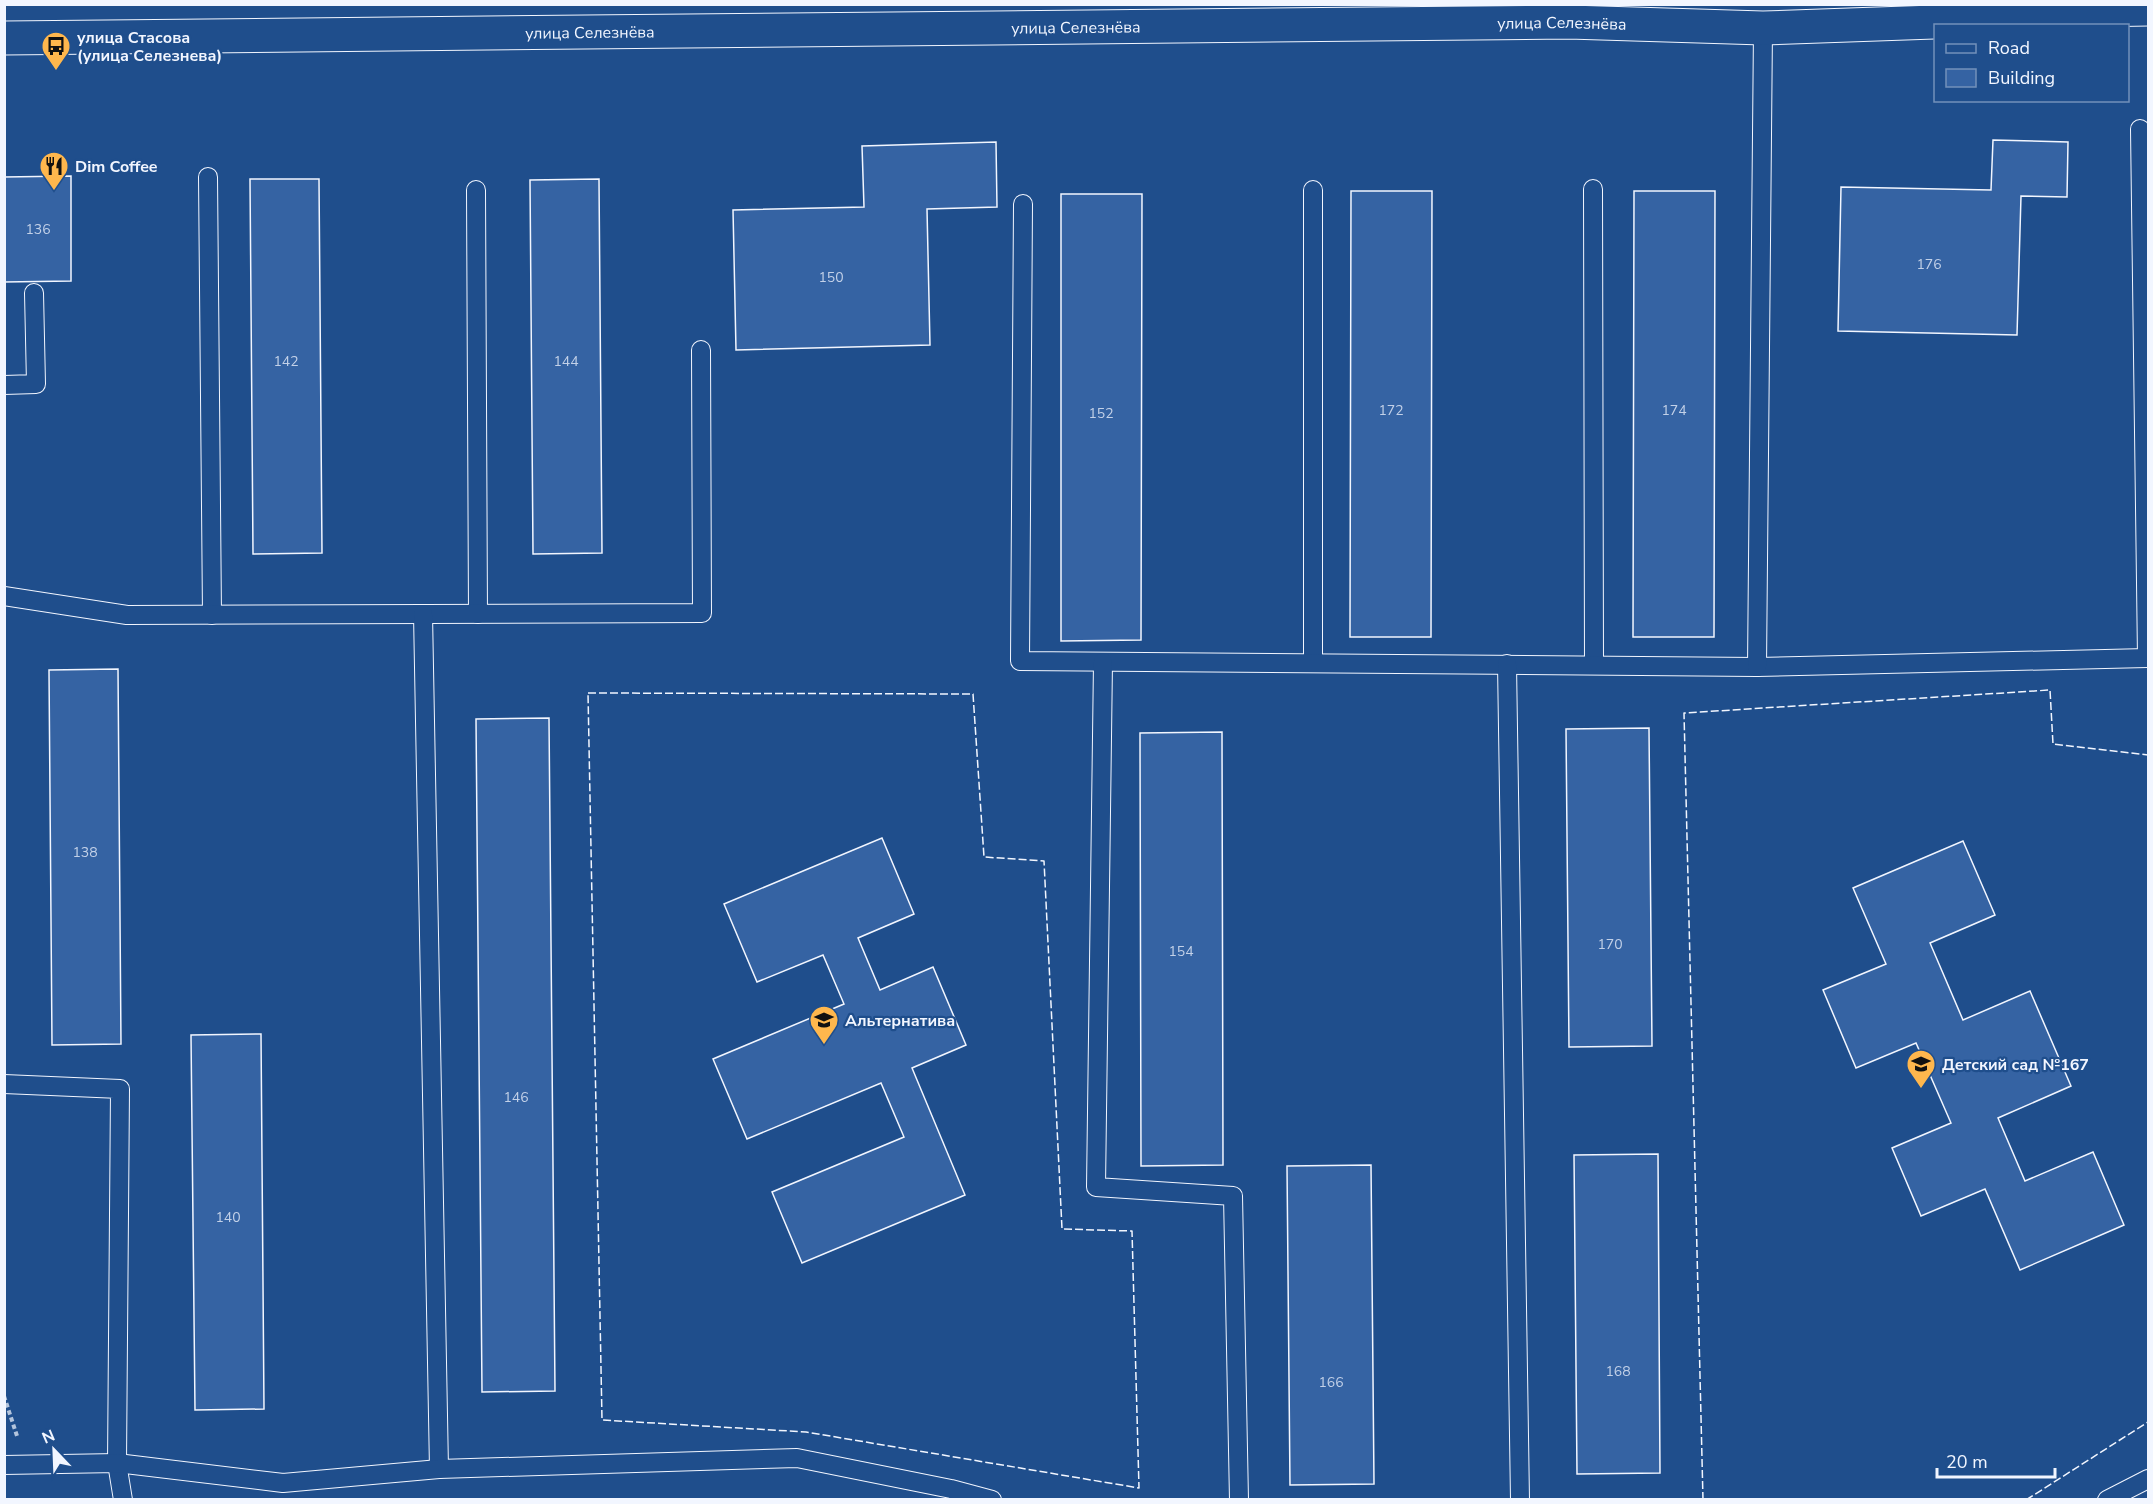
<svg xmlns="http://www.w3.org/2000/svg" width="2153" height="1504" font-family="'Nunito Sans',sans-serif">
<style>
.building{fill:#3563a3;stroke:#f2f6ff;stroke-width:1.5}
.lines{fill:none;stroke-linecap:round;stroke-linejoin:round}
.lane-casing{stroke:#f2f6ff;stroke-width:20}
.primary-casing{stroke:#f2f6ff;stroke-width:35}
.path{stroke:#b3c4dc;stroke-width:4;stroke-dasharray:4.5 3;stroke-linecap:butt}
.lane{stroke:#1f4e8c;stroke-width:18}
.primary{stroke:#1f4e8c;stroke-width:33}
.fence{stroke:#f2f6ff;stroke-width:1.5;stroke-dasharray:8 3;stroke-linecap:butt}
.labels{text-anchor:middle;stroke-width:4.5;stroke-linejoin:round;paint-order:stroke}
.number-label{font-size:14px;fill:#c3d1e8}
.street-label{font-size:16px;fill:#f2f6ff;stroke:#1f4e8c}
.poi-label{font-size:16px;font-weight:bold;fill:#f2f6ff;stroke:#1f4e8c;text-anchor:start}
</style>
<rect width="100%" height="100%" fill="#1f4e8c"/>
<g class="building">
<polygon points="1993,140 2068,142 2067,197 2021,196 2017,335 1838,331 1841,187 1991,190"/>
<polygon points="996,142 997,207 927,209 930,345 736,350 733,210 864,207 862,146"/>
<polygon points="71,176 71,281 4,282 4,177"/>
<polygon points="250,179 319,179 322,553 253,554"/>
<polygon points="599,179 602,553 533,554 530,180"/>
<polygon points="1351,191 1432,191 1431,637 1350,637"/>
<polygon points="1634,191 1715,191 1714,637 1633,637"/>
<polygon points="1061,194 1142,194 1141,640 1061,641"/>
<polygon points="118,669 121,1044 52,1045 49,670"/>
<polygon points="549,718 555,1391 482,1392 476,719"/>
<polygon points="1649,728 1652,1046 1569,1047 1566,729"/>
<polygon points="1222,732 1223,1165 1141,1166 1140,733"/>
<polygon points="882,838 914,914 858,938 880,990 933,967 966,1045 912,1068 965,1195 802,1263 772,1192 904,1137 881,1083 747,1139 713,1059 844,1004 823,955 757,982 724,904"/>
<polygon points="1963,841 1995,915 1930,943 1963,1020 2030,991 2071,1086 1998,1118 2025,1181 2093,1152 2124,1225 2020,1270 1985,1189 1921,1216 1892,1148 1951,1123 1916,1043 1856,1068 1823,990 1886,964 1853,888"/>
<polygon points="261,1034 264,1409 195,1410 191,1035"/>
<polygon points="1658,1154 1660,1473 1577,1474 1574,1155"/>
<polygon points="1371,1165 1374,1484 1290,1485 1287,1166"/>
</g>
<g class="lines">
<g class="lane-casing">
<g id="lane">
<polyline points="208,177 212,615"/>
<polyline points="1593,189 1594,665"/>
<polyline points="476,190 478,614"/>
<polyline points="1313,190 1313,663"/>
<polyline points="1023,204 1020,661 1757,667 2147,658 2140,129"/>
<polyline points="4,385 36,384 34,293"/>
<polyline points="4,596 127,615 702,613 701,350"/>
<polyline points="423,614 439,1469"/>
<polyline points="1103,662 1096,1187 1233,1196 1239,1500"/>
<polyline points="1507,664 1520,1500"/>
<polyline points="1757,667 1763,28"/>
<polyline points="4,1084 120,1089 117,1463 123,1500"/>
<polyline points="4,1465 117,1463 283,1483 439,1469 797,1458 951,1489 992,1500"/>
<polyline points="2107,1500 2148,1479"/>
</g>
</g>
<g class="primary-casing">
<g id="primary">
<path id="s1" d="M4,38L1569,22L1763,28L1934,22L2042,11L2148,9"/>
</g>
</g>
<polyline class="path" points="4,1396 17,1436"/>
<use href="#lane" class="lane"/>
<use href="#primary" class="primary"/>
<g class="fence">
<polygon points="588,693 973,694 984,857 1044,861 1062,1229 1132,1231 1139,1488 806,1432 602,1420"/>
<polyline points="1703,1500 1684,713 2050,690 2053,744 2148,755"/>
<polyline points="2026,1500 2148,1422"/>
</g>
</g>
<defs>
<g id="bus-pin" transform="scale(1.5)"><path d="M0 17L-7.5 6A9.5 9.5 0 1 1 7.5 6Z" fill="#ffb74d" stroke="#1f4e8c"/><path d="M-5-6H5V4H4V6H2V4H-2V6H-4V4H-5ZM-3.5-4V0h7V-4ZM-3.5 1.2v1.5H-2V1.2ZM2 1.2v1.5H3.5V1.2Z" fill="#111"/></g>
<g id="restaurant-pin" transform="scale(1.5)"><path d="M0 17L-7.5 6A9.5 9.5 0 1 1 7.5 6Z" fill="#ffb74d" stroke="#1f4e8c"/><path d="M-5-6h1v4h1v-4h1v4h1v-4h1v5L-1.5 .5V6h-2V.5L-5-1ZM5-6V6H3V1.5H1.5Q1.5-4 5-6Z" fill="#111"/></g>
<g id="school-pin" transform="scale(1.5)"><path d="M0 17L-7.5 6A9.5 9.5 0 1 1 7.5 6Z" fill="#ffb74d" stroke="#1f4e8c"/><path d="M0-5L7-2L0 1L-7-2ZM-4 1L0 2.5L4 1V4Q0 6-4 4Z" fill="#111"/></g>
</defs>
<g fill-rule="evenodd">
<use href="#bus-pin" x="56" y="46"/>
<use href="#restaurant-pin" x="54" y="166"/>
<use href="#school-pin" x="824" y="1020"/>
<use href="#school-pin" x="1921" y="1064"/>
</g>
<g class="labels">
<g class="number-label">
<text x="38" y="234">136</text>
<text x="1929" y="269">176</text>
<text x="831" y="282">150</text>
<text x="286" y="366">142</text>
<text x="566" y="366">144</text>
<text x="1391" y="415">172</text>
<text x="1674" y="415">174</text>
<text x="1101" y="418">152</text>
<text x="85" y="857">138</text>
<text x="1610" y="949">170</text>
<text x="1181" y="956">154</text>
<text x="516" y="1102">146</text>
<text x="228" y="1222">140</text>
<text x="1618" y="1376">168</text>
<text x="1331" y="1387">166</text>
</g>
<g class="street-label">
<text dy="6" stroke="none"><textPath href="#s1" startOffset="1558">улица Селезнёва</textPath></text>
<text dy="6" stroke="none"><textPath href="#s1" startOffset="1072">улица Селезнёва</textPath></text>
<text dy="6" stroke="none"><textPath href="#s1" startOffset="586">улица Селезнёва</textPath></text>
</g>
<g class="poi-label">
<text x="77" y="43">улица Стасова<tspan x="77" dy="18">(улица Селезнева)</tspan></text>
<text x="75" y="172">Dim Coffee</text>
<text x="845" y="1026">Альтернатива</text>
<text x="1942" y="1070">Детский сад №167</text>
</g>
</g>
<rect width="2153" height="1504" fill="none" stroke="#f2f6ff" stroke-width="12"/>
<rect x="1934" y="24" width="195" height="78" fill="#1f4e8c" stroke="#7391ba" stroke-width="1.5"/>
<rect x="1946" y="44" width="30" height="9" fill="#1f4e8c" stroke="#7391ba" stroke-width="1.5"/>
<text x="1988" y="54" font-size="18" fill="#f2f6ff">Road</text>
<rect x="1946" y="69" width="30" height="18" fill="#3563a3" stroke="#7391ba" stroke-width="1.5"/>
<text x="1988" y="84" font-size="18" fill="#f2f6ff">Building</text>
<g transform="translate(54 1450) rotate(337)" stroke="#1f4e8c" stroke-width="4.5" paint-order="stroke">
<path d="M0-4.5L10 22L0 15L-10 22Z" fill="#f2f6ff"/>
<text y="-9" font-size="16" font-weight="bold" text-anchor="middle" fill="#f2f6ff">N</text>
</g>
<path d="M1937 1468v9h118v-9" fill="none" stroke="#f2f6ff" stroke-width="3"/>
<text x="1946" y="1468" font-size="18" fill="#f2f6ff" stroke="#1f4e8c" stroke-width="4.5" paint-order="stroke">20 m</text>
</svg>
